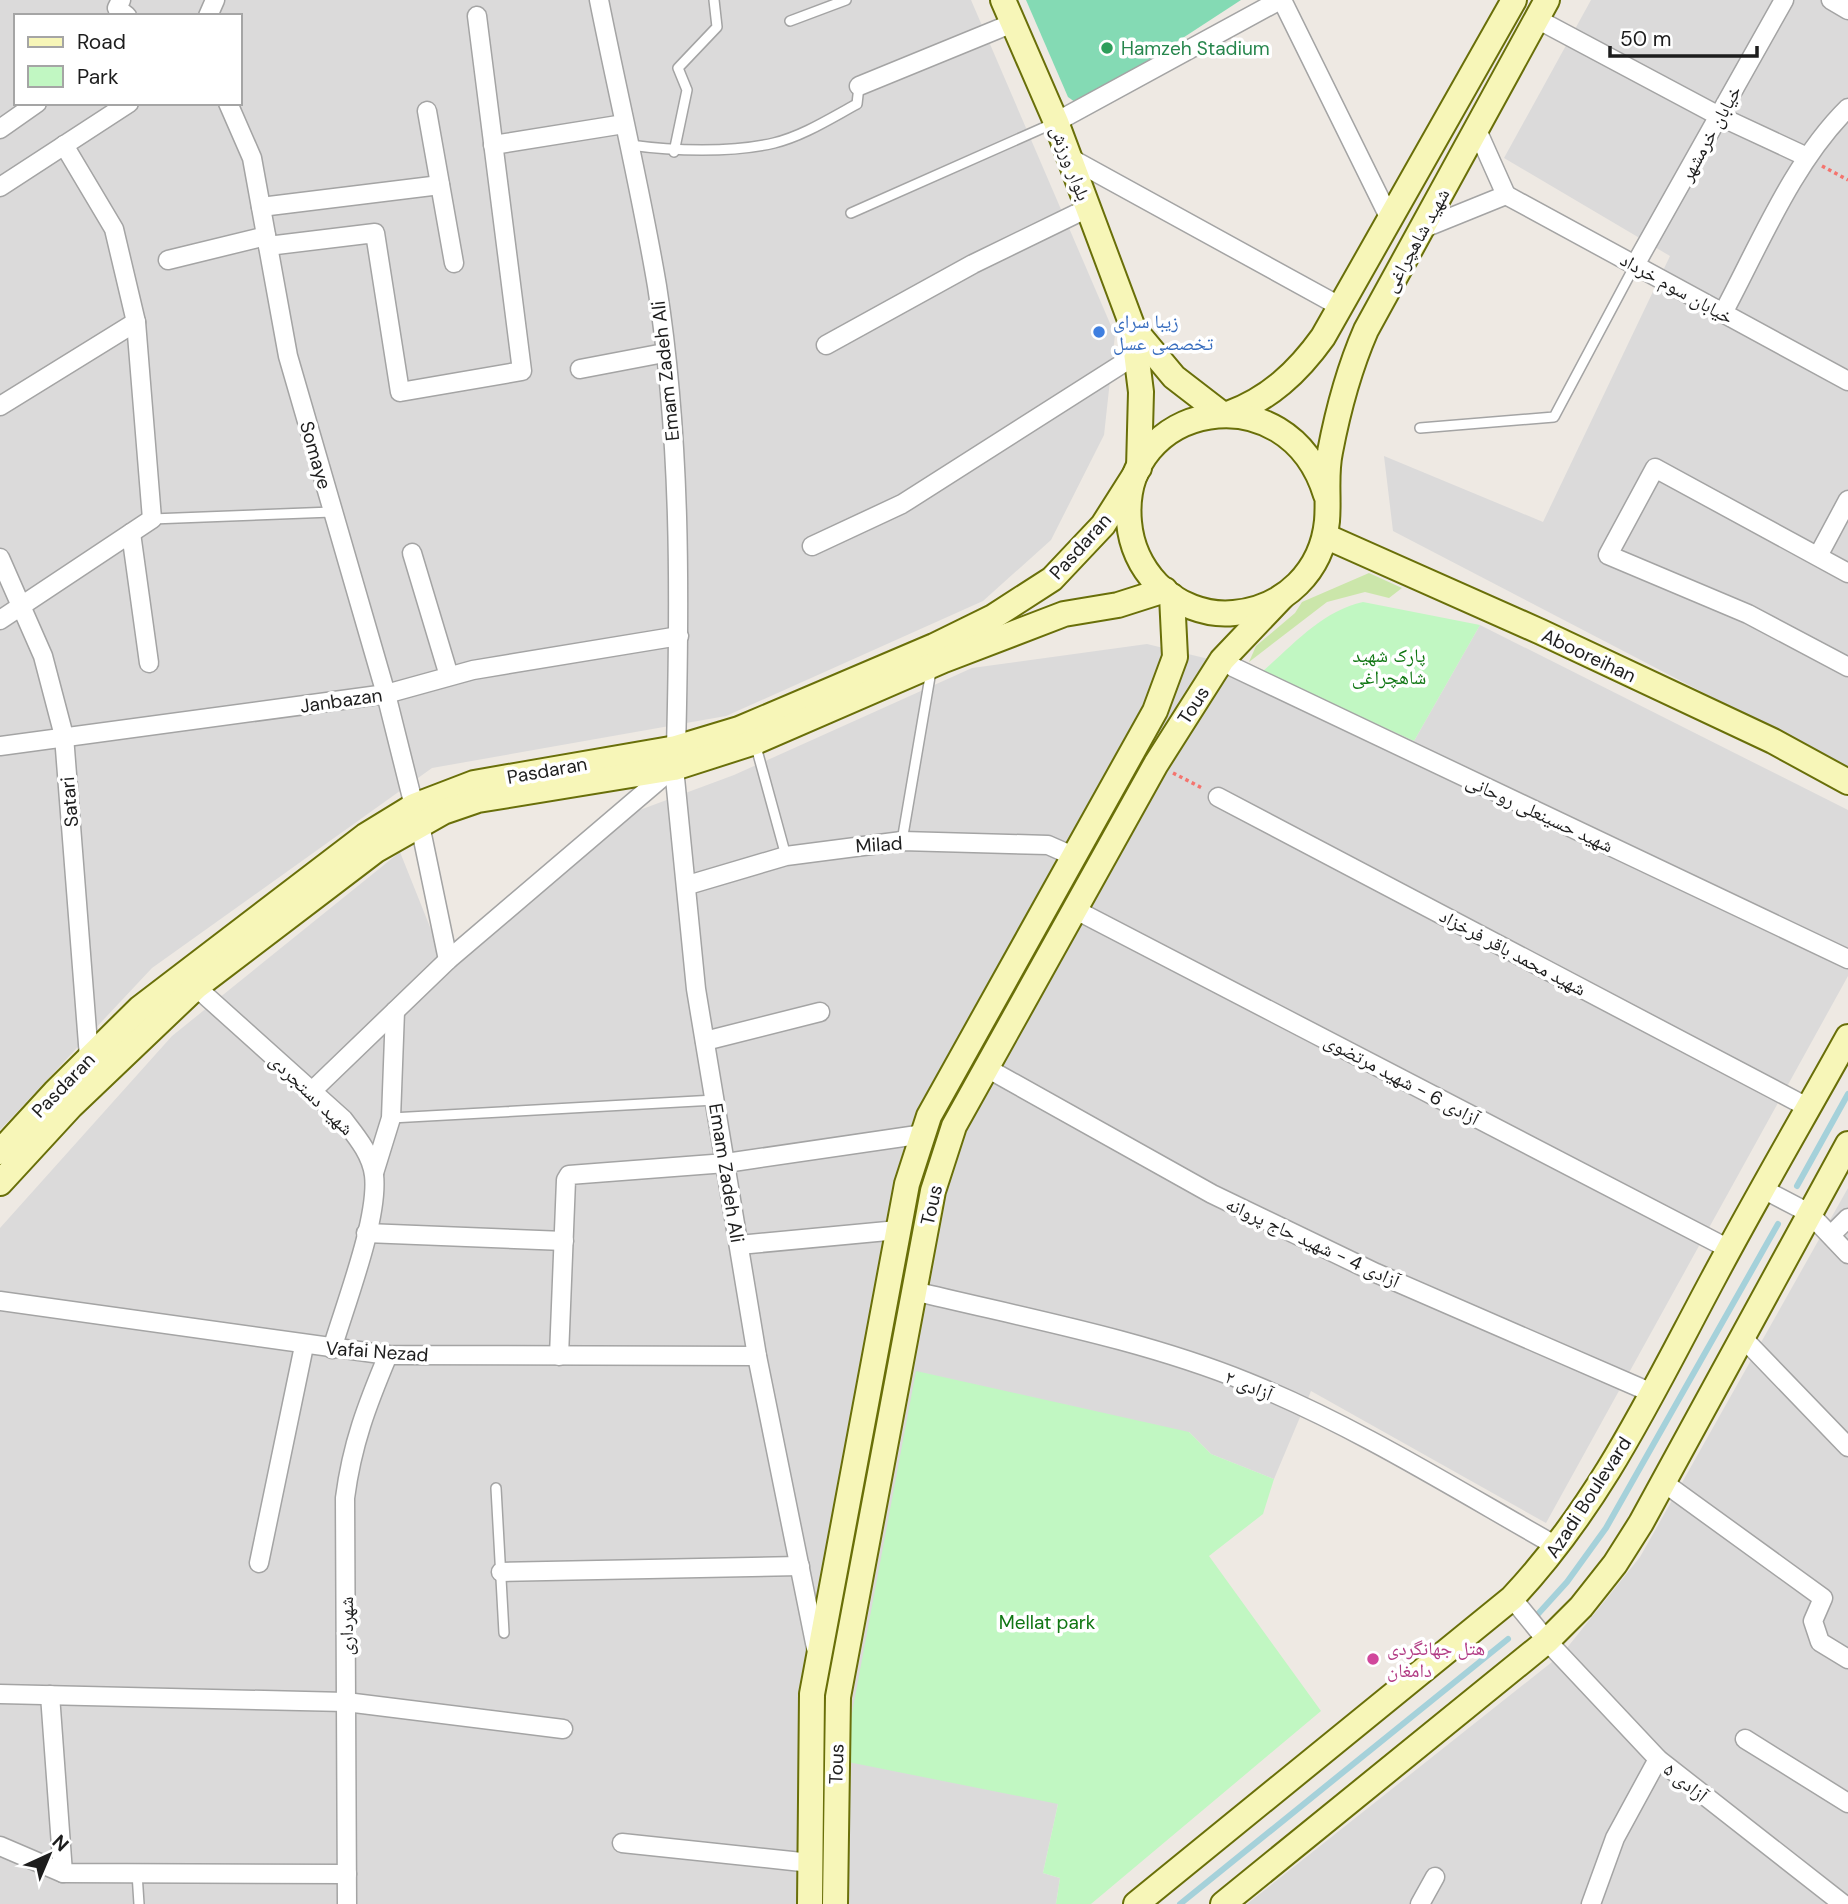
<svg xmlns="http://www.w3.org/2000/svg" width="1848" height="1904" font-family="'DM Sans','Noto Naskh Arabic',sans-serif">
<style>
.residential{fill:#dbdada;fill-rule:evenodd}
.grass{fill:#cbe6aa}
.park{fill:#c1f7c2}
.pitch{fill:#84dab4}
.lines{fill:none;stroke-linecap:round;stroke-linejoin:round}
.stream{stroke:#a5d1da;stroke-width:6}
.lane-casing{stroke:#a4a4a4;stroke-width:12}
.street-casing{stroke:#a4a4a4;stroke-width:21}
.secondary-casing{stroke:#696f09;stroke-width:28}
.path{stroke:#f4746e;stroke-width:3.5;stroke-dasharray:3.5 3.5;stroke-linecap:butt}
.lane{stroke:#fff;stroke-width:9}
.street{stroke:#fff;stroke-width:18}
.secondary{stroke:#f7f6b8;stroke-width:24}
.leisure-dot{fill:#2e9e5b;stroke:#fff;stroke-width:2.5}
.shop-dot{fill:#3f7fe0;stroke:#fff;stroke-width:2.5}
.hotel-dot{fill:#d1479c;stroke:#fff;stroke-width:2.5}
.labels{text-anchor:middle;stroke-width:7;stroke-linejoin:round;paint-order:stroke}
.leisure-label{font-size:19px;fill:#27864d;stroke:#fff;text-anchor:start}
.street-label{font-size:19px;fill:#1d1d1d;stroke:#fff}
.shop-label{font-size:19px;fill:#366cbe;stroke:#fff;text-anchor:start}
.park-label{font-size:19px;fill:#107613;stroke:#fff}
.hotel-label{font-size:19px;fill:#b23c85;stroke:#fff;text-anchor:start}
</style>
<rect width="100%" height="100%" fill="#eee9e3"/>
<g class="residential">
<path d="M0,0H971L1115,335L1104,435L1051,540L983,601L726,716L432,768L152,968L0,1130ZM16,16H240V103H16Z"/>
<polygon points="1591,0 1848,0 1848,768 1393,531 1384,456 1543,522 1670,256 1504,158"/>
<polygon points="1480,625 1848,810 1848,976 1546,1523 1311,1391 1274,1479 1211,1454 1189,1432 1058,1804 1043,1873 1060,1878 1056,1904 0,1904 0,1228 172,1036 400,852 448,972 637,811 734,775 972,668 1147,644 1262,672 1414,741"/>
<polygon points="1848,1188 1848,1904 1247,1904 1562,1654 1640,1557"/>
</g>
<polygon class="grass" points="1369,573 1402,588 1389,598 1365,592 1327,602 1249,662 1256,646 1295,613 1302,602"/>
<g class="park">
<path d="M1363,602L1480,625L1414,741L1262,672C1293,645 1322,611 1363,602Z"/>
<polygon points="916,1371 1189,1432 1211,1454 1274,1479 1263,1514 1209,1556 1321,1711 1091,1904 1056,1904 1060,1878 1043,1873 1058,1804 843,1761"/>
</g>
<polygon class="pitch" points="1026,0 1241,0 1083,103 1075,102 1068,97"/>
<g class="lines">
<g class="stream">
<polyline points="1797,1186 1848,1094"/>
<polyline points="1538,1614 1567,1582 1606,1528 1778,1224"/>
<polyline points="1180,1904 1508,1639"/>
</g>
<g class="lane-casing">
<g id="lane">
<polyline points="790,21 846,0"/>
<path d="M630,145C673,151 731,153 774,143C803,136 831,118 857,104L859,86"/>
<polyline points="674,152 687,90 678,68 717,27 714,0"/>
<polyline points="851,213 1054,123"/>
<polyline points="1420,428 1554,417 1635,265"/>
<polyline points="152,519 332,512"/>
<polyline points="755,743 786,856"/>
<polyline points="902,841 931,671"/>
<polyline points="391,1118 715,1100"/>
<polyline points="496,1488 504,1633"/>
<polyline points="137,1873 139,1904"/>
</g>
</g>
<g class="street-casing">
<g id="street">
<polyline points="121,0 117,8 127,16"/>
<path d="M599,0C618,95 641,191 657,286C681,438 680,595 676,748"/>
<polyline points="1282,0 1391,221"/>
<polyline points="1831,0 1848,10"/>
<polyline points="208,16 215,0"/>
<polyline points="1537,19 1719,116 1807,157"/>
<polyline points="859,86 1013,23"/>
<polyline points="228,103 252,158 288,356 386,694 414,806"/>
<polyline points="427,111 454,263"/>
<polyline points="1056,122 1280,0"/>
<polyline points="0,129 37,103"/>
<polyline points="1477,130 1506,195"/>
<polyline points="493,145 624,124"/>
<polyline points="1070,158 1341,307"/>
<polyline points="0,187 129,103"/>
<polyline points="1506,195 1848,381"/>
<polyline points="261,207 440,185"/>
<polyline points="1422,229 1506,195"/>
<polyline points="268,246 375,233 400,392 522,371 477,16"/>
<polyline points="168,260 266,236"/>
<polyline points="1635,265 1784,0"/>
<path d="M1723,313C1759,246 1793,162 1848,108"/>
<polyline points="826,345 973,264 1088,208"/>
<polyline points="580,369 664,353"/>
<polyline points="0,406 136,322"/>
<polyline points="131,533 149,663"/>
<polyline points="812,546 902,504 1136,355"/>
<polyline points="412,553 449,676"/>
<polyline points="1818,556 1848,500"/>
<polyline points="0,558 43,656 64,736 89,1057"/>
<polyline points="1848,573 1655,468 1608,555 1748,614 1848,667"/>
<polyline points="0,620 152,519 136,322 114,229 64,145"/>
<polyline points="1233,667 1848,959"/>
<polyline points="0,746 386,694 473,670 679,636"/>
<polyline points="674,768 696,989 757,1356 816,1648"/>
<polyline points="1218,797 1809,1108"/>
<polyline points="420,825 448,960"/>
<polyline points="688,885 786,856 902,841 1048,845 1073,856"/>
<polyline points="1074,909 1729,1249"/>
<path d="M196,987L343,1119C356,1136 371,1153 374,1175C379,1218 345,1305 332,1349"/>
<polyline points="705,1041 820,1012"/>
<polyline points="985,1067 1212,1194 1376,1273 1652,1393"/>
<polyline points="312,1091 448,960 672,769"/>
<polyline points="374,1173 391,1118 395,1011"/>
<polyline points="1761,1188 1809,1213 1848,1254"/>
<polyline points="366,1233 564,1241"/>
<polyline points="1831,1235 1848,1218"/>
<polyline points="739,1245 898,1230"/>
<path d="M914,1291C1025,1318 1141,1339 1247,1382C1356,1426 1457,1490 1558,1547"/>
<polyline points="0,1301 388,1355 757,1356"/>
<polyline points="1741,1336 1848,1447"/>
<polyline points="559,1356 566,1180 569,1175 726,1163 924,1134"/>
<polyline points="1663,1482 1823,1598 1813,1621 1820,1642 1848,1659"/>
<polyline points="259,1563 304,1346"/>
<polyline points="501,1572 800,1566"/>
<polyline points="1512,1598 1547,1641 1658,1759 1843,1904"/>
<polyline points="0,1694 346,1702 563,1729"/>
<polyline points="50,1695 63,1873 347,1874"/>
<polyline points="1745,1739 1848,1803"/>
<polyline points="622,1843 811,1863"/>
<polyline points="0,1846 63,1873"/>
<path d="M347,1904L345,1498C352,1444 367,1405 388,1355"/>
<polyline points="1420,1904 1435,1877"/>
<polyline points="1591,1904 1615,1838 1658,1759"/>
</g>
</g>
<g class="secondary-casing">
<g id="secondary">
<polyline points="1003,0 1056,122 1133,328 1141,392 1139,468"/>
<polyline points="1133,328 1174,377 1222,414"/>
<path d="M1228,414C1269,399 1298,372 1323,337L1514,0"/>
<path d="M1326,495C1288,370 1118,402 1129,522C1131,545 1141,567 1157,584C1176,604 1206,616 1234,613C1285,608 1322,571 1327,521C1329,498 1325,475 1330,452C1338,410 1349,369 1366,330L1547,0"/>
<polyline points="1325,536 1541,632 1773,741 1848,782"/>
<polyline points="0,1152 55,1092 140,1008 365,836 414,806 474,783 676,748 739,729 934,646 993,617 1052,579 1103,525 1136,473"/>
<polyline points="0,1183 71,1106 196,987 376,850 443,812 478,800 674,768 755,742 944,660 1064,614 1118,605 1165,590"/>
<polyline points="810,1904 812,1694 907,1184 929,1116 1155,711 1175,657 1172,596"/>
<polyline points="835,1904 838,1697 933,1191 954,1126 1156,764 1222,660 1282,597"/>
<path d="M1136,1904L1512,1598C1600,1505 1653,1391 1713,1279C1756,1198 1803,1118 1848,1037"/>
<polyline points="1223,1904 1547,1641 1581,1607 1615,1564 1641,1523 1848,1144"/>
</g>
</g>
<g class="path">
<polyline points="1822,166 1848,180"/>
<polyline points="1173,773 1204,789"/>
</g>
<use href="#lane" class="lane"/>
<use href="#street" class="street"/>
<use href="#secondary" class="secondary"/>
</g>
<circle class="leisure-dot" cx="1107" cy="48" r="7"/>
<circle class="shop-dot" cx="1099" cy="332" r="7"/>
<circle class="hotel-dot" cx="1373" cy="1659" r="7"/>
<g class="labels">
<g class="leisure-label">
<text x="1121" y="55">Hamzeh Stadium</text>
</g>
<g class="street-label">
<text transform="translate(1710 133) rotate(-61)" y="7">خیابان خرمشهر</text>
<text transform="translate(1071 163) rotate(69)" y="7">بلوار ورزش</text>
<text transform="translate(1416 240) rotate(-61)" y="7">شهید شاهچراغی</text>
<text transform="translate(1677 288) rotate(29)" y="7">خیابان سوم خرداد</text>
<text transform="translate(665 371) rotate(-96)" y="7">Emam Zadeh Ali</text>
<text transform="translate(316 455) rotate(74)" y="7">Somaye</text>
<text transform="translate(1080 546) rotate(-48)" y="7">Pasdaran</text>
<text transform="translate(1589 655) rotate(25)" y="7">Abooreihan</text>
<text transform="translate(341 700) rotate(-8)" y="7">Janbazan</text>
<text transform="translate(1193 705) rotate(-57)" y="7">Tous</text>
<text transform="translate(547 770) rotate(-10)" y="7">Pasdaran</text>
<text transform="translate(69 802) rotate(-95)" y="7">Satari</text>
<text transform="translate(1540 813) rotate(25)" y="7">شهید حسینعلی روحانی</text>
<text transform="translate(879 844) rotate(-4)" y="7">Milad</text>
<text transform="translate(1513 952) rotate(28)" y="7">شهید محمد باقر فرخزاد</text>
<text transform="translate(1402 1079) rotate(28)" y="7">آزادی 6 - شهید مرتضوی</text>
<text transform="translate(63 1085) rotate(-46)" y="7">Pasdaran</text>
<text transform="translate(312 1094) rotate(44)" y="7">شهید دستجردی</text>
<text transform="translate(727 1173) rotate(81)" y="7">Emam Zadeh Ali</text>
<text transform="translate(931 1205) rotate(-77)" y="7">Tous</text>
<text transform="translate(1313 1242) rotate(25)" y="7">آزادی 4 - شهید حاج پروانه</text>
<text transform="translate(377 1351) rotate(4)" y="7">Vafai Nezad</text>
<text transform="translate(1249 1385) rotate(23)" y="7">آزادی ۲</text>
<text transform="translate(1588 1497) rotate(-57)" y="7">Azadi Boulevard</text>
<text transform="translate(346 1626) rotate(-90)" y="7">شهرداری</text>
<text transform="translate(836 1764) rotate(-88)" y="7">Tous</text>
<text transform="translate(1686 1782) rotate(39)" y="7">آزادی ۵</text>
</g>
<g class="shop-label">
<text x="1113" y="328">زیبا سرای<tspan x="1113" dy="22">تخصصی عسل</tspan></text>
</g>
<g class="park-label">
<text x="1389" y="662">پارک شهید<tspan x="1389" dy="22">شاهچراغی</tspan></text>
<text x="1047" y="1629">Mellat park</text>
</g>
<g class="hotel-label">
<text x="1387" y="1655">هتل جهانگردى<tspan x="1387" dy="22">دامغان</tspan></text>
</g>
</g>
<rect x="14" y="14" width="228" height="91" fill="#ffffff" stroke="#a5a5a5" stroke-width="2"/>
<rect x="28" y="37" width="35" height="10" fill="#f7f6b8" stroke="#a5a5a5" stroke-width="2"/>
<text x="77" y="49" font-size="21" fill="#1d1d1d">Road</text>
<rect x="28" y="66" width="35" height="21" fill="#c1f7c2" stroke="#a5a5a5" stroke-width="2"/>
<text x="77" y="84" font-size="21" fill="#1d1d1d">Park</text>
<g transform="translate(49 1855) rotate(44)" stroke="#ffffff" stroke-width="5" paint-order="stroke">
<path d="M0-5L12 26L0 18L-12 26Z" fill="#1d1d1d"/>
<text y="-10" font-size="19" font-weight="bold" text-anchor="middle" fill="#1d1d1d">N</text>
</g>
<path d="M1610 46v10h147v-10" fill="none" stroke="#1d1d1d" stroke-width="3.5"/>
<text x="1620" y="46" font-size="21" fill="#1d1d1d" stroke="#ffffff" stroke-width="5" paint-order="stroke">50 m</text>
</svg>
